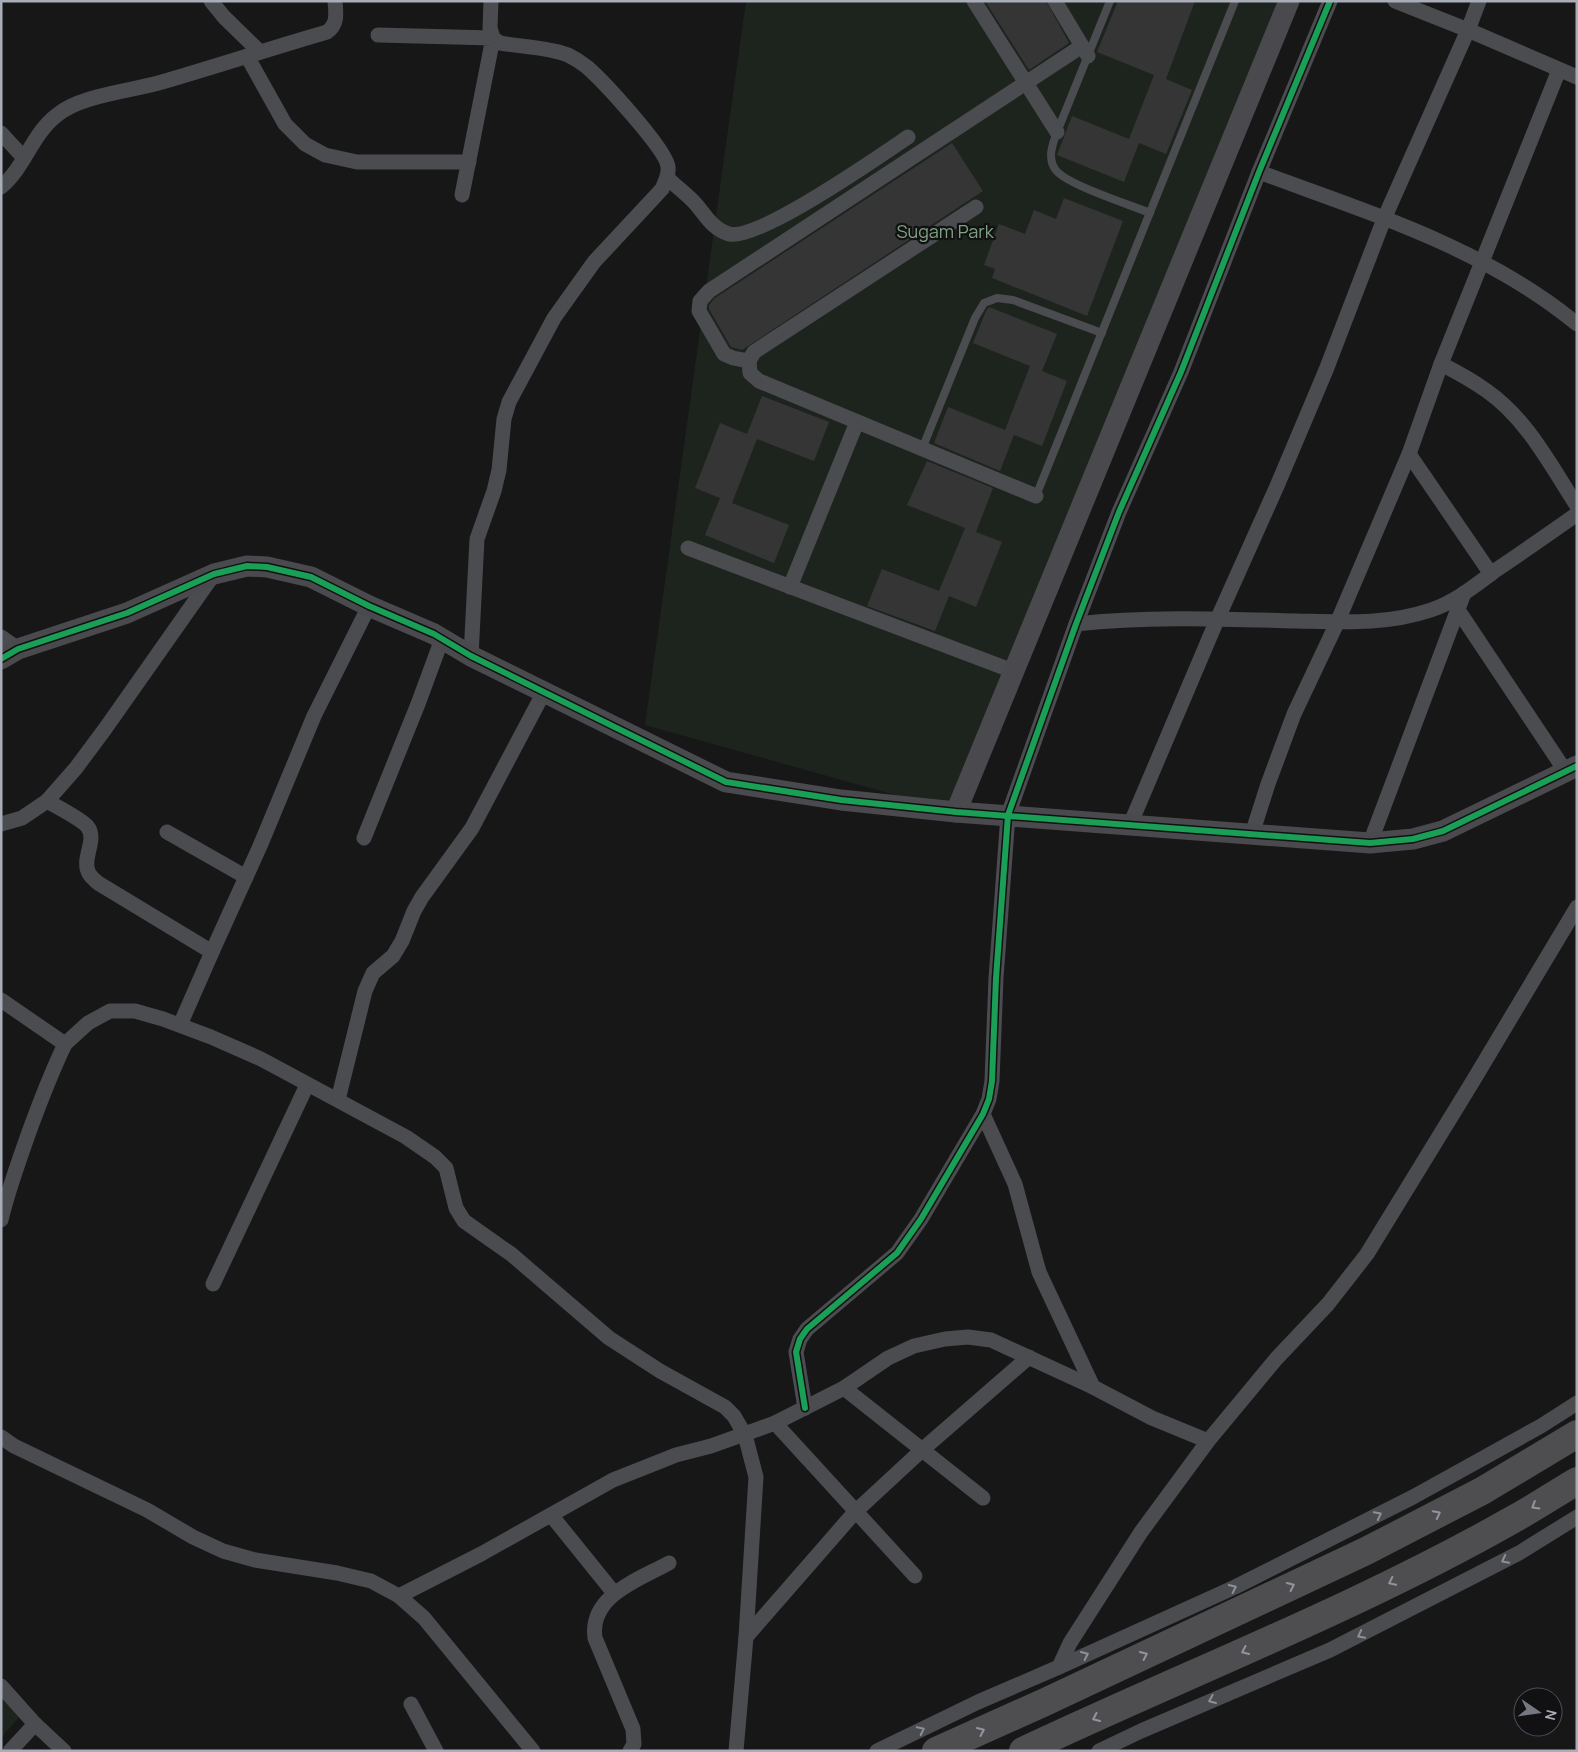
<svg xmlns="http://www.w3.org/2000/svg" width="1578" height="1752" font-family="Manrope,sans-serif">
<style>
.green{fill:#1d241e}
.building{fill:#353536}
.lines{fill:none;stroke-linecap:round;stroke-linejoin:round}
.lane{stroke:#4b4c50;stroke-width:8}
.street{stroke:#4b4c50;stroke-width:15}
.secondary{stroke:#4a4a4e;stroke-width:21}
.highway{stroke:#4e4e51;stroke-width:28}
.cycleway-casing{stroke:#111113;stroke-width:9}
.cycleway{stroke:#1a9f57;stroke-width:6}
.oneway{stroke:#92959e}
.oneway2{stroke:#8c9099}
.labels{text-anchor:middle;stroke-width:4.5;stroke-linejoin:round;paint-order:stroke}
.park-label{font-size:18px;fill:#7fa381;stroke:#111113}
</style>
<rect width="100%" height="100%" fill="#171717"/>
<g class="green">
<polygon points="746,1 1289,1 956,812 645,725"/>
<polygon points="1,1697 19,1717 1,1738"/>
</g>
<g class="building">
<polygon points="985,1 1046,1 1069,43 1029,70"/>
<polygon points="1118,1 1195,1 1166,79 1192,90 1166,154 1139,143 1124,182 1057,155 1072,116 1129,139 1154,75 1097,52"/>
<polygon points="952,143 983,191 742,350 731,347 709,309 709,305 715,298"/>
<polygon points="1064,198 1123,221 1087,316 992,278 995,269 984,265 999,224 1025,234 1034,210 1056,219"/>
<polygon points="989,307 1057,334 1042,371 1067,381 1042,446 1014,435 1000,471 934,443 948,407 1005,430 1030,366 973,343 986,311"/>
<polygon points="762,396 829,422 814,461 757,439 732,503 789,525 774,563 705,535 720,498 695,488 720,423 747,434"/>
<polygon points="927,461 993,488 976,532 1002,542 976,607 949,596 935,631 867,606 882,569 939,591 965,528 907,505"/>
</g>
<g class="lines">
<g class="lane">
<path d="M1110,1L1057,132C1053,143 1047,157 1055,169C1064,184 1131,205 1150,213"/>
<polyline points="922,449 975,318 984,303 997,298 1013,300 1102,333"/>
<polyline points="1036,496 1235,1"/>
</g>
<g class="street">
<polyline points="211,1 224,17 260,52"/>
<polyline points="974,1 1057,132"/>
<polyline points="1055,1 1088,56"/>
<polyline points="1395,1 1468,30 1577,77"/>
<polyline points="378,35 493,38 462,195"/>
<polyline points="247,56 285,124 305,144 325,155 357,162 469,162"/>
<polyline points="1,133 24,158"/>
<path d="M1259,172C1369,213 1485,248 1577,324"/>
<path d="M667,178C675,185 685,193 693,201C704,212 711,229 729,234C758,241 880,156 908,137"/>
<path d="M1,187C25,167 32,134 57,115C81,95 132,91 162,82C217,66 272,48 327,32C338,24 336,14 335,1"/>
<polyline points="976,207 754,352 749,361 750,373 759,381 1036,496"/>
<polyline points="749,361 733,358 724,354 699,311 700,301 709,291 1082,46"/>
<path d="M1441,364C1457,372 1473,381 1487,391C1527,419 1551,466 1577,506"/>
<polyline points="1409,454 1491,574"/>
<polyline points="688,548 1013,671"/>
<polyline points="790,587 857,422"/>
<polyline points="1458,610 1566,772"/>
<path d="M1076,624C1149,616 1223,619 1296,621C1343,622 1386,625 1431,610C1455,602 1476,585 1496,570C1523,552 1550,533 1577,514"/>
<polyline points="1,637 18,649"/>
<path d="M471,656L477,539L494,491L499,470L504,419L509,402L554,318L594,262L662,189C665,182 669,175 668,167C667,150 603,81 587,67C582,63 574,58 568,55C547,47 522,47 500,43L493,38L490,28L491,1"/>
<path d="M47,801C56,806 81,819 87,826C98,839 82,857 88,871C89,876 94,879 98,883L212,952"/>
<polyline points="1,824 22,818 47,801 76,768 105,729 214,574"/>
<polyline points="1130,825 1217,620 1277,486 1326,370 1384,219 1468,30 1479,1"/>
<polyline points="167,832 246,877"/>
<polyline points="1252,834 1268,784 1294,714 1337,623 1409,454 1441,364 1559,70"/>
<polyline points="364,838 418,704 442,639"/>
<polyline points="1370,843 1464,593"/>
<path d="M1,1000L65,1044C51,1073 40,1102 29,1132C19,1161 8,1190 1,1220"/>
<polyline points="180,1025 212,952 260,846 314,716 369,606"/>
<polyline points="65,1044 88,1023 110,1011 135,1011 163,1019 211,1037 261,1059 406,1137 435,1157 446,1168 456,1208 464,1221 511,1254 609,1338 660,1371 725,1407 734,1416 745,1435 756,1477 746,1637 736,1751"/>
<polyline points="338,1100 365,991 373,973 393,956 402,941 414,911 422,897 472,828 544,692"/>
<polyline points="983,1114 1015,1184 1039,1272 1093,1387"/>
<polyline points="213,1284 307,1085"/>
<polyline points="844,1388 983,1498"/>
<polyline points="805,1408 796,1352 800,1339 807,1329 897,1253 921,1219 983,1114 989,1099 992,1081 996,978 1008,815 1076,624 1119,512 1181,372 1259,172 1330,1"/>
<polyline points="775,1423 915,1576"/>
<polyline points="1,1437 14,1446 147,1510 193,1537 223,1551 255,1560 337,1573 371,1581 399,1596 424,1618 533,1751"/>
<polyline points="551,1515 614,1593"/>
<polyline points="399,1596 481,1554 613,1480 676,1455 711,1446 775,1423 844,1388 888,1358 914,1346 945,1339 968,1337 991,1340 1093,1387 1152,1418 1208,1441"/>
<polyline points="746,1637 855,1512 922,1450 1029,1357"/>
<polyline points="1059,1667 1070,1643 1141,1532 1208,1441 1276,1359 1328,1304 1367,1254 1473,1081 1577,907"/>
<polyline points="1,1686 35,1724 64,1751"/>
<polyline points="411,1704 436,1751"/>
<polyline points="10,1751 35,1724"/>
<path d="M630,1751L634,1744L633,1729L595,1638C589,1596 638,1580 669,1563"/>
<polyline points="877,1751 978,1702 1059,1667 1235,1587 1413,1497 1541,1426 1577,1403"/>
<polyline points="1099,1751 1141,1731 1330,1650 1519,1553 1577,1517"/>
</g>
<g class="secondary">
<polyline points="1,659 18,649 127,613 214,574 247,566 267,567 311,577 369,606 434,634 471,656 726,782 841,800 956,812 1370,843 1413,839 1443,831 1577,766"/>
<polyline points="956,812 1289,1"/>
</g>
<g class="highway">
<polyline points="936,1751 1043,1703 1366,1551 1482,1491 1577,1434"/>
<path d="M1023,1751C1186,1674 1355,1609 1512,1520C1534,1508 1555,1494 1577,1481"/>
</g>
<g class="cycleway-casing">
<g id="cycleway">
<polyline points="1,659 18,649 127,613 214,574 247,566 267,567 311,577 369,606 434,634 471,656 726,782 841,800 956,812 1370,843 1413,839 1443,831 1577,766"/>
<polyline points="805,1408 796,1352 800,1339 807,1329 897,1253 921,1219 983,1114 989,1099 992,1081 996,978 1008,815 1076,624 1119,512 1181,372 1259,172 1330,1"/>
</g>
</g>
<use href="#cycleway" class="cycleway"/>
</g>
<defs><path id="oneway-chevron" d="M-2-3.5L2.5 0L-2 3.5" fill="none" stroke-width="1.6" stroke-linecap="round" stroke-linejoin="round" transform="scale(1.25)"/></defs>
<g class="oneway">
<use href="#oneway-chevron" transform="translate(1535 1506) rotate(149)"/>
<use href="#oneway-chevron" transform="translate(1437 1514) rotate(-27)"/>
<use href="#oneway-chevron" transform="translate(1392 1582) rotate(154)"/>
<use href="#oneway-chevron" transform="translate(1291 1586) rotate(-25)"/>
<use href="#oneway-chevron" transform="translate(1245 1651) rotate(156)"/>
<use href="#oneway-chevron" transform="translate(1144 1655) rotate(-25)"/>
<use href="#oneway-chevron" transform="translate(1096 1718) rotate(156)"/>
<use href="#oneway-chevron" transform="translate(981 1731) rotate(-24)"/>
</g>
<g class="oneway2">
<use href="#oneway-chevron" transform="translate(1378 1515) rotate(-27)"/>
<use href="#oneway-chevron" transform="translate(1505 1560) rotate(153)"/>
<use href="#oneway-chevron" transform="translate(1233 1588) rotate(-25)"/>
<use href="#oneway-chevron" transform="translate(1361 1635) rotate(153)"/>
<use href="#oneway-chevron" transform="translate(1085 1655) rotate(-25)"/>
<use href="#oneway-chevron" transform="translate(1212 1700) rotate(157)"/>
<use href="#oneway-chevron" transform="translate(921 1730) rotate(-26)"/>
</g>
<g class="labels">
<g class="park-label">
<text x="945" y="238">Sugam Park</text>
</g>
</g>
<rect width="1578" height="1752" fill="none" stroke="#a8adb8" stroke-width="5"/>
<g transform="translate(1538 1712) rotate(103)"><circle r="24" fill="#111113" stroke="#4d4f55"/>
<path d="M0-4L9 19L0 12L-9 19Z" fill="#757880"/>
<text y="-8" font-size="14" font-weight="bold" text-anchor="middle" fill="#a8adb8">N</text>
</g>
</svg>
